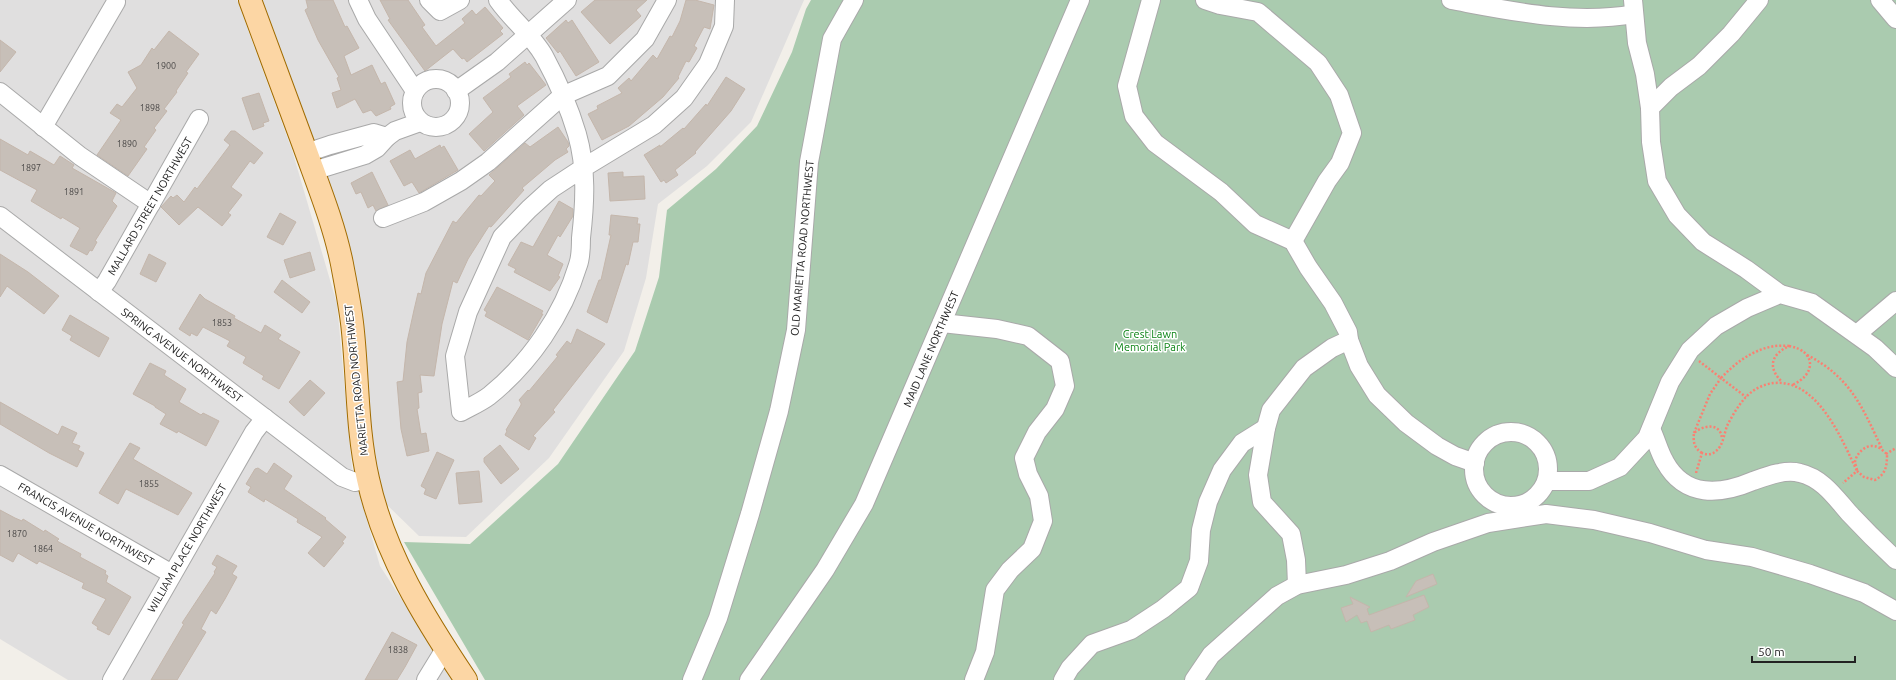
<svg xmlns="http://www.w3.org/2000/svg" width="1896" height="680" viewBox="0 0 1896 680" font-family="Ubuntu,sans-serif">
<rect width="100%" height="100%" fill="#f2efe9"/>
<g fill="#e0dfdf">
<path d="M0 0H237L292 150 337 304 352 468 380 566 454 680H68L0 639Z"/>
<path d="M258 0H804L751 122 707 166 658 204 646 278 624 351 549 458 466 537 419 536 383 501 367 439 360 337Z"/>
</g>
<path fill="#aacbaf" d="M811 0H1896V680H485L404 542 470 544 558 464 635 351 659 277 667 210 716 169 757 126 792 52 806 9Z"/>
<g fill="#c7bfb8" stroke="#c4b6ab">
<path d="M306 0H333L345 27 347 26 359 48 344 56 351 75 372 65 381 84 385 82 395 104 390 107 391 109 376 116 371 110 363 113 355 99 337 108 332 93 341 90 337 78 339 77 318 40 305 10 308 8Z"/>
<path d="M380 0H408L425 25 422 27 436 46 465 23 462 19 472 10 476 15 485 7 503 28 500 31 503 34 467 62 464 58 462 59 453 49 425 71 388 20 390 19Z"/>
<path d="M595 0H647L636 10 641 16 610 44 581 12Z"/>
<path d="M686 0H695L714 5 710 29 704 27 694 46 697 48 689 62 686 61 678 77 679 78 663 97 629 126 602 140 588 114 598 109 597 106 622 93 618 88 629 78 631 81 653 55 657 59 670 36 672 37 680 21Z"/>
<path d="M566 20 568 23 572 20 599 62 576 76 560 51 558 53 546 38Z"/>
<path d="M169 31 199 54 186 72 188 73 176 91 177 92 164 109 167 111 154 128 156 130 144 147 147 149 128 176 97 155 121 120 110 113 117 104 122 107 137 88 128 72 141 65 152 48 154 50Z"/>
<path d="M0 40 16 52 0 72Z"/>
<path d="M525 62 527 65 529 63 546 85 517 106 524 115 484 151 469 134 493 112 483 98 511 77 509 74Z"/>
<path d="M726 77 745 89 731 111 695 152 696 153 675 170 678 175 666 183 664 180 661 182 644 155 660 145V147L683 128 684 129 706 104 707 106Z"/>
<path d="M259 93 269 121 263 123 264 126 253 130 242 98Z"/>
<path d="M558 127 568 142 569 146 566 149 568 152 555 160 522 188 524 190 491 227 489 226 468 259 457 283 453 281 442 324 434 376 420 375 422 392 418 393 419 408 417 409 421 434 426 433 429 451 407 456 401 429 397 382 403 381 407 342 414 310 418 293 421 294 426 273 453 221 456 223 479 195 481 196 495 181 489 175 525 143 530 147Z"/>
<path d="M231 131H235L263 153 254 164 250 161 231 187 242 195 228 213 231 215 222 226 198 207 179 225 161 207 171 196 173 198 177 195 184 202 195 187 197 189 230 145 224 140Z"/>
<path d="M0 139 28 155 30 151 54 165 60 156 74 165 72 168 116 193 112 201 117 206 95 241 97 242 92 251 90 250 87 255 70 246 80 228 62 217 61 219 31 201 37 190 0 170Z"/>
<path d="M440 145 441 148 444 146 458 170 419 193 412 182 404 186 390 161 410 150 415 159Z"/>
<path d="M372 172 388 205 376 211 373 205 368 208 361 192 356 194 351 183Z"/>
<path d="M623 172V177L644 176 645 199 610 201 608 173Z"/>
<path d="M559 201 573 209V216L560 237 558 235 547 255 563 264 558 276 560 277 550 291 514 272 516 269 508 265 521 242 533 247Z"/>
<path d="M280 213 296 222 283 245 267 237Z"/>
<path d="M611 215 638 218 637 224H640L638 242H633L628 265 626 264 607 323 587 312 599 280H601L611 235H609Z"/>
<path d="M310 252 315 270 290 278 284 260Z"/>
<path d="M0 254 28 272 59 296 44 314 7 286 0 297Z"/>
<path d="M149 254 166 263 156 282 140 274Z"/>
<path d="M282 280 310 302 302 313 274 292Z"/>
<path d="M497 287 543 311 541 314H543L528 340 485 316 487 312 484 310Z"/>
<path d="M200 294 205 299 235 316 234 318 261 333 265 325 281 335 278 339 300 352 279 389 262 379 264 376 243 363 246 357 227 346 230 341 203 327 197 336 191 333 190 336 179 329Z"/>
<path d="M70 315 109 338 99 357 70 340 72 336 62 330Z"/>
<path d="M577 329 605 344 553 410 555 412 533 436 536 438 529 450 505 435 507 431 506 430 521 405V403L519 400 528 390 529 391 558 356 556 355 567 341 571 344Z"/>
<path d="M150 363 166 371 164 375 186 389 179 402 201 415 203 413 219 421 206 446 178 431 177 433 160 424 166 414 155 407V406L133 394Z"/>
<path d="M310 380 325 393 304 416 289 402Z"/>
<path d="M0 402 58 435 62 426 77 433 72 443 80 446 78 450 84 453 77 467 49 453 0 424Z"/>
<path d="M130 443 140 448 133 459 192 493 178 515 126 489 118 504 99 493Z"/>
<path d="M500 445 519 469 501 484 484 462V458Z"/>
<path d="M437 452 454 460 436 499 424 494 426 489 421 486Z"/>
<path d="M274 463 292 476 284 489 326 518 325 519 346 537 342 542 344 543 324 567 308 553 322 537 297 522 298 519 265 499 264 502 248 492 251 487 246 484 255 469 258 468 267 474Z"/>
<path d="M479 471 482 502 459 504 456 473Z"/>
<path d="M0 510 15 518 22 521 23 519 44 532 45 530 59 539 57 541 81 554 80 557 106 571 105 574 108 576 106 582 131 597 109 635 97 629 98 627 92 623 106 599 82 588 84 583 39 561 37 564 18 553 13 562 0 555Z"/>
<path d="M217 555 237 566 232 574 237 577 225 599 216 614 211 610 201 629 206 632 177 680H151L184 624 182 623 215 573 214 572 217 567 212 564Z"/>
<path d="M1433 574 1437 584 1406 597 1416 581Z"/>
<path d="M1424 595 1429 607 1413 615 1415 620 1391 629 1389 625 1371 632 1367 621 1361 623 1357 615 1346 622 1341 608 1353 604 1350 597 1370 607 1367 609 1369 615Z"/>
<path d="M392 632 417 645 405 667 397 680H365Z"/>
</g>
<g fill="none" stroke-linecap="round" stroke-linejoin="round">
<g stroke="#a9a9a9" stroke-width="20">
<g id="minor">
<path d="M358 0 367 19 415 91"/>
<path d="M429 0 440 11 460 0"/>
<path d="M498 0C512 20 532 35 544 56 557 80 569 107 577 134 587 169 585 203 581 238 581 247 581 257 578 265 563 315 530 363 489 396 481 402 470 407 461 412L455 356 468 312 502 237 529 209 551 189 583 168 654 125 684 98 708 64 724 26 725 0"/>
<path d="M1151 0 1127 86 1134 116 1155 143 1221 192 1255 224 1293 241 1308 267 1333 303 1348 332 1349 340 1359 366 1377 395 1406 423 1437 446 1455 456 1475 463"/>
<path d="M1205 0 1220 5 1258 12 1318 63 1339 95 1352 133 1340 163 1327 181 1293 241"/>
<path d="M1451 0C1511 11 1574 25 1634 14"/>
<path d="M1633 0 1637 43 1645 74 1650 108"/>
<path d="M1759 0 1731 34 1699 66 1671 87 1650 108 1651 142 1657 181 1677 215 1703 242 1746 269 1780 294"/>
<path d="M1880 0 1896 19"/>
<circle cx="436" cy="103" r="24"/>
<path d="M456 91 497 62 567 0"/>
<path d="M0 92 80 156 151 204"/>
<path d="M43 127 116 2"/>
<path d="M387 137 395 131 420 122"/>
<path d="M306 153 330 145 374 133 387 137 377 148 365 155 313 171"/>
<path d="M0 216 342 477 355 482 368 479"/>
<path d="M383 218 424 202 461 181 488 162 562 96 608 76 645 39 667 0"/>
<path d="M99 292 107 281 199 119"/>
<path d="M942 323 997 329 1028 336 1060 361 1065 386 1055 409 1037 432 1024 458 1028 474 1039 496 1043 521 1032 549 1010 570 995 590 985 652 974 680"/>
<path d="M1857 334 1896 301"/>
<path d="M1651 429C1656 439 1659 452 1665 462 1685 498 1720 495 1753 481 1767 476 1785 469 1800 473 1822 478 1835 497 1849 513 1864 529 1880 545 1896 560"/>
<circle cx="1511" cy="469" r="37"/>
<path d="M0 475 172 574"/>
<path d="M1547 481H1589L1620 467 1647 438 1670 382 1690 350 1716 326 1747 308 1780 294 1812 303 1875 348 1896 368"/>
<path d="M1297 585 1296 560 1291 534 1262 502 1258 475 1266 428 1271 410 1304 368 1332 348 1349 340"/>
<path d="M112 680 254 432 265 418"/>
<path d="M426 680 445 649"/>
<path d="M692 680 718 618 750 514 779 411 796 330 809 162 832 39 854 0"/>
<path d="M749 680 825 570 864 504 1080 0"/>
<path d="M1063 680 1070 668 1092 644 1131 630 1163 609 1189 588 1199 561 1201 530 1208 502 1222 470 1242 443 1266 428"/>
<path d="M1194 680 1211 655 1277 596 1297 585 1346 575 1390 561 1433 542 1488 523 1546 514 1594 520 1650 533 1706 550 1752 557 1810 574 1864 593 1896 611"/>
</g>
</g>
<g stroke="#a06b00" stroke-width="24">
<path id="major" d="M250 0C268 49 286 98 304 146 318 185 334 224 342 264 346 286 351 309 353 332 358 381 357 431 368 479 384 553 425 619 466 680"/>
</g>
<g stroke="#fa8072" stroke-width="2.5" stroke-dasharray="2 2" stroke-linecap="butt">
<path d="M1789 346C1817 351 1816 375 1792 385"/>
<path d="M1807 355C1850 377 1862 406 1882 449"/>
<path d="M1699 361 1721 378C1739 359 1762 343 1789 346 1770 355 1768 368 1782 382"/>
<path d="M1694 433 1710 394 1721 378 1746 397"/>
<path d="M1702 453C1694 448 1693 442 1694 433 1703 425 1721 422 1722 439"/>
<path d="M1886 454 1896 448"/>
<path d="M1696 473 1702 453C1707 455 1712 455 1716 451 1723 446 1724 434 1727 426 1732 416 1738 406 1745 398 1752 390 1763 384 1774 383 1818 379 1842 440 1857 471 1857 468 1855 464 1855 462 1856 454 1865 445 1873 446 1879 446 1883 451 1887 454 1887 466 1886 474 1875 480L1864 477 1857 471 1843 483"/>
</g>
<use href="#minor" stroke="#fff" stroke-width="18"/>
<use href="#major" stroke="#fcd6a4" stroke-width="22"/>
</g>
<g text-anchor="middle" dominant-baseline="central" stroke-width="3" stroke-linejoin="round" paint-order="stroke">
<g font-size="9" fill="#4b4948">
<text x="166" y="66">1900</text>
<text x="150" y="108">1898</text>
<text x="127" y="144">1890</text>
<text x="31" y="168">1897</text>
<text x="74" y="192">1891</text>
<text x="222" y="323">1853</text>
<text x="149" y="484">1855</text>
<text x="17" y="534">1870</text>
<text x="43" y="549">1864</text>
<text x="398" y="650">1838</text>
</g>
<g font-size="11" fill="#222" stroke="#fff">
<text transform="translate(150 206) rotate(-60)">MALLARD STREET NORTHWEST</text>
<text transform="translate(802 248) rotate(-85)">OLD MARIETTA ROAD NORTHWEST</text>
<text transform="translate(931 349) rotate(-67)">MAID LANE NORTHWEST</text>
<text transform="translate(182 355) rotate(37)">SPRING AVENUE NORTHWEST</text>
<text transform="translate(356 380) rotate(-96)">MARIETTA ROAD NORTHWEST</text>
<text transform="translate(86 524) rotate(30)">FRANCIS AVENUE NORTHWEST</text>
<text transform="translate(187 548) rotate(-60)">WILLIAM PLACE NORTHWEST</text>
</g>
<g font-size="11" fill="#0c8416" stroke="#fff">
<text x="1150" y="334">Crest Lawn<tspan x="1150" dy="13">Memorial Park</tspan></text>
</g>
</g>
<path d="M1752 656v6h103v-6" fill="none" stroke="#222222" stroke-width="2"/>
<text x="1758" y="656" font-size="12" fill="#222222" stroke="#ffffff" stroke-width="3" paint-order="stroke">50 m</text>
</svg>
